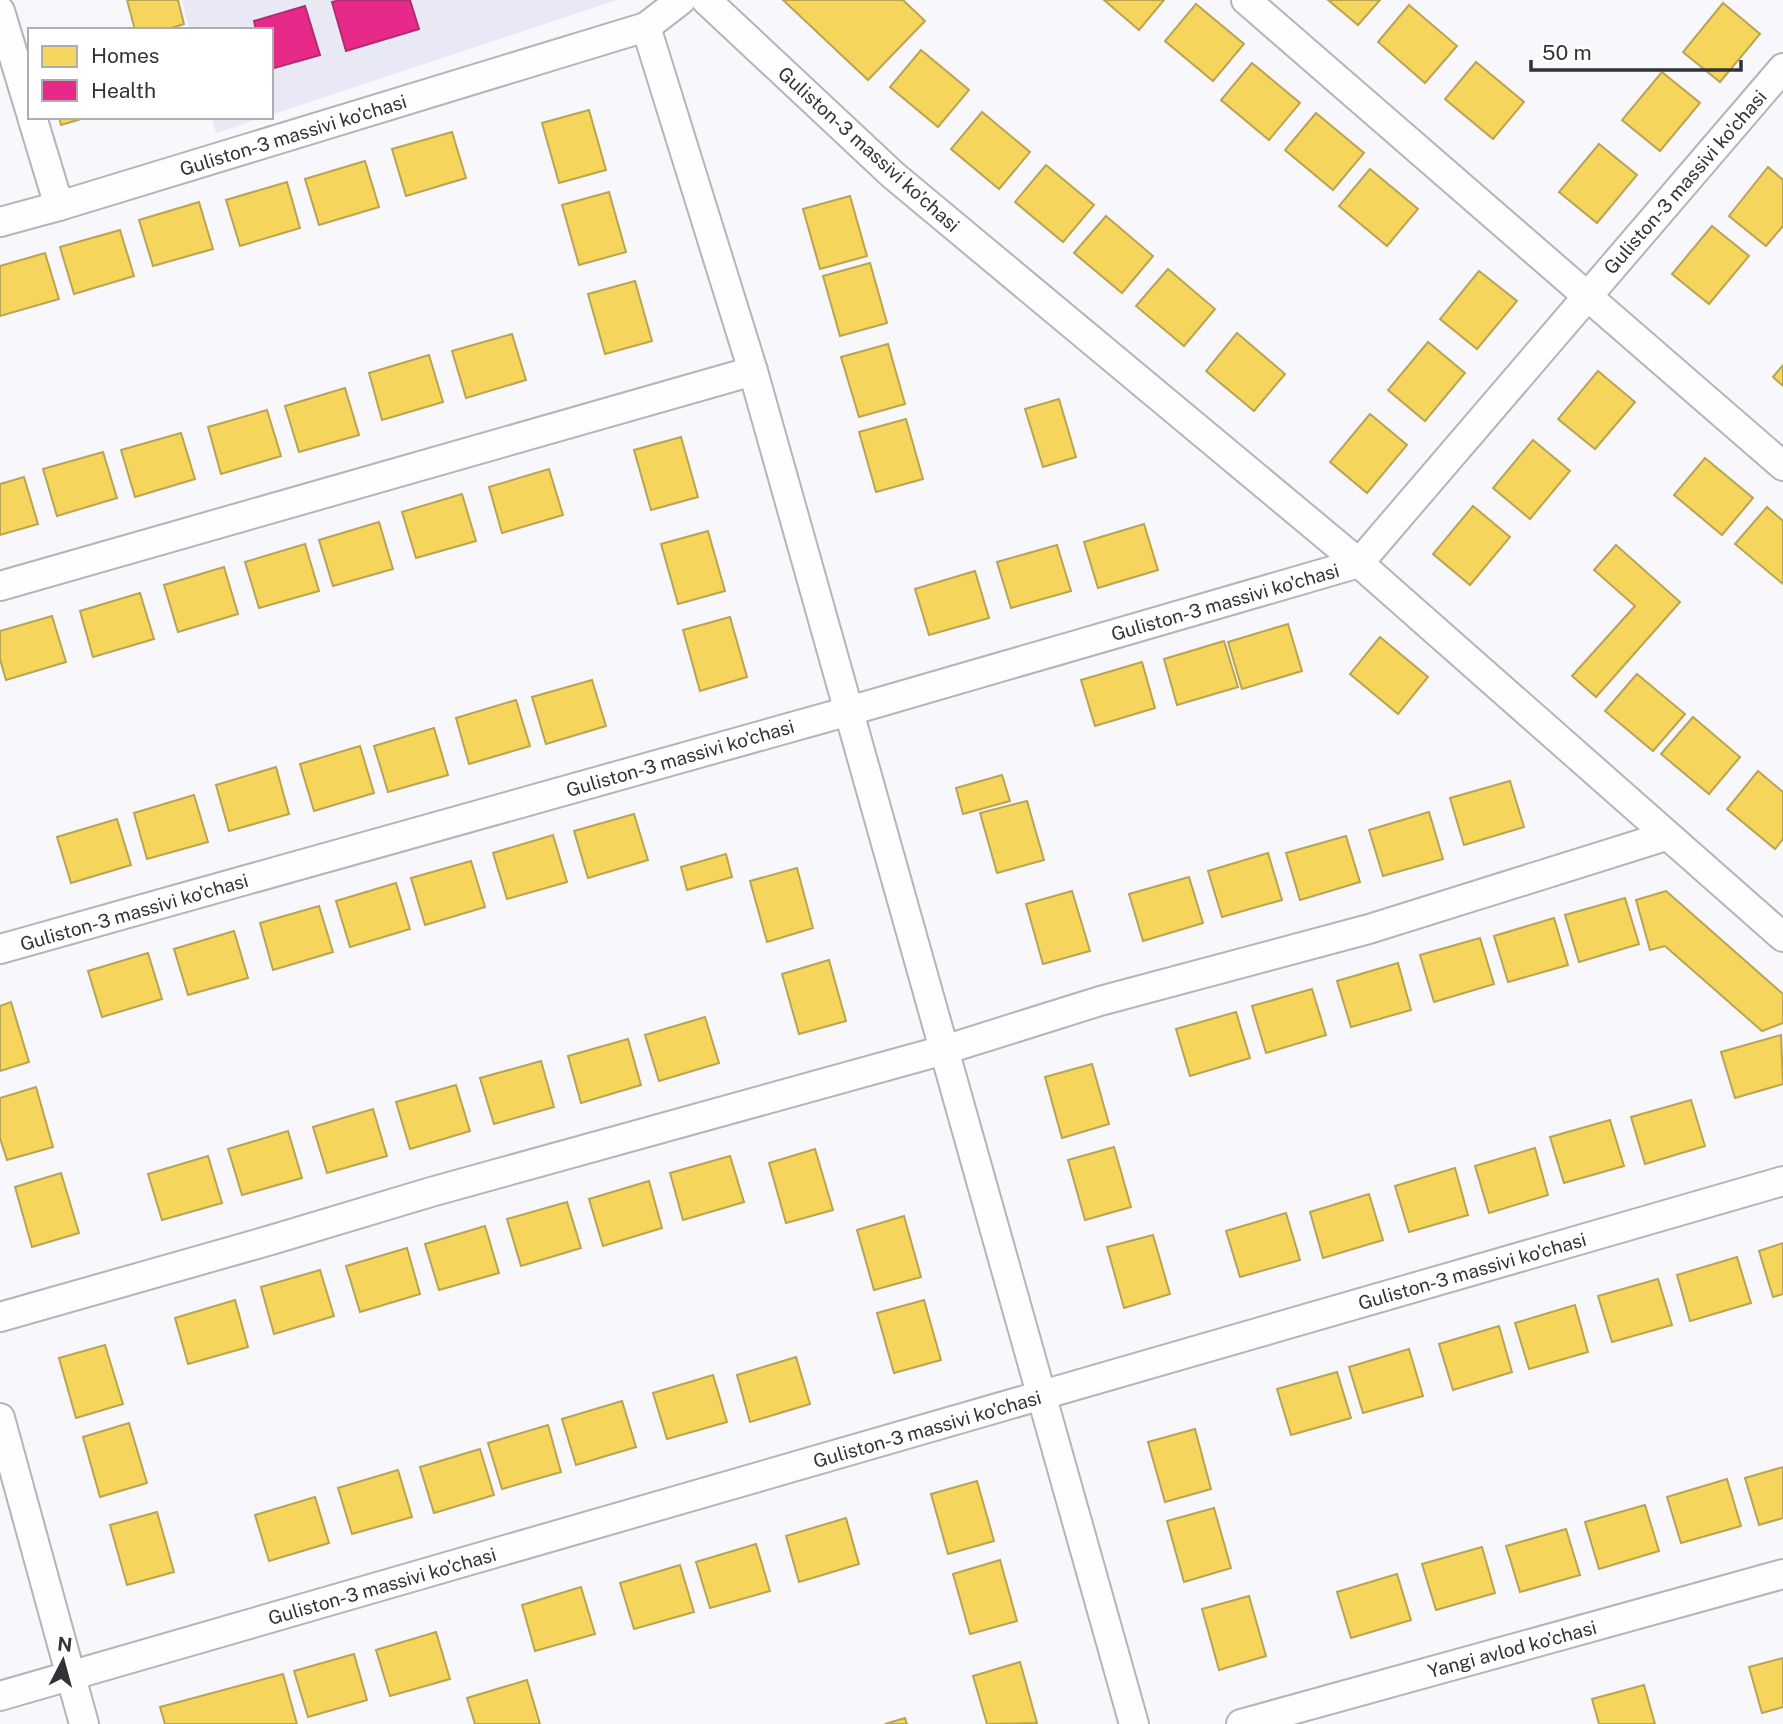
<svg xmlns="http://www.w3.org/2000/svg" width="1783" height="1724" viewBox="0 0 1783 1724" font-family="'Public Sans',sans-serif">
<rect width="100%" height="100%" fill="#f7f7fc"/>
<g fill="#e8e9f5">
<path d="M182 0H617L271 115V30H189Z"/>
<path d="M212 117H263L216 133Z"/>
</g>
<g fill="#f6d55c" stroke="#bba451" stroke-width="2">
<path d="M127 0H178L184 24 165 30H135Z"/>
<path d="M783 0H903L925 21 868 80Z"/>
<path d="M1104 0H1164L1139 30Z"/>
<path d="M1328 0H1380L1358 25Z"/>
<path d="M1723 3 1760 34 1720 82 1683 52Z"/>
<path d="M1196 4 1244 44 1213 81 1165 41Z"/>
<path d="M1409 5 1457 46 1425 83 1378 42Z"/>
<path d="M921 50 969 90 938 127 890 87Z"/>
<path d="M1476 62 1524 102 1493 139 1445 99Z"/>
<path d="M1252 63 1300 103 1269 140 1221 100Z"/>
<path d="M1662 72 1700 103 1660 151 1622 120Z"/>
<path d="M589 110 606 170 559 183 542 123Z"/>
<path d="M982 112 1030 152 999 189 951 149Z"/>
<path d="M1316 113 1364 153 1333 190 1285 150Z"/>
<path d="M59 117H88L61 125Z"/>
<path d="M452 132 466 178 406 196 392 149Z"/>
<path d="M1599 144 1637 175 1597 223 1559 192Z"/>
<path d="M365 161 379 207 319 225 305 179Z"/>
<path d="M1046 165 1094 205 1063 242 1015 202Z"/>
<path d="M1768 167 1783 180V226L1766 246 1729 216Z"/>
<path d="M1370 169 1418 209 1387 246 1339 206Z"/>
<path d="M287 182 300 228 240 246 226 200Z"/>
<path d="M609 192 626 252 579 265 562 205Z"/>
<path d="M850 196 867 256 820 269 803 209Z"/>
<path d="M199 202 213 249 153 266 139 220Z"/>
<path d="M1106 216 1153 256 1122 293 1074 253Z"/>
<path d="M1712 226 1749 256 1709 304 1672 274Z"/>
<path d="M120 230 134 276 74 294 60 247Z"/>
<path d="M45 253 59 299 0 316V266Z"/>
<path d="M870 263 887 323 840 336 823 276Z"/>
<path d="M1168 269 1215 309 1184 346 1136 306Z"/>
<path d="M1479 271 1517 301 1477 349 1440 319Z"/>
<path d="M635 281 652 341 605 354 588 294Z"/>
<path d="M1237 333 1285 374 1254 411 1206 371Z"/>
<path d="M512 334 526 380 466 398 452 351Z"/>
<path d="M1428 342 1465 373 1425 421 1388 390Z"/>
<path d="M888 344 905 404 859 417 841 357Z"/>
<path d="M429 355 443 402 382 420 369 373Z"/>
<path d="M1783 365V386L1773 377Z"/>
<path d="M1598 371 1635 402 1595 449 1558 419Z"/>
<path d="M345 388 359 435 299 452 285 406Z"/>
<path d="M1059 399 1076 457 1043 467 1025 409Z"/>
<path d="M267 410 281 456 221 474 208 427Z"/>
<path d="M1370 414 1407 445 1367 493 1330 462Z"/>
<path d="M906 419 923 479 876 492 859 432Z"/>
<path d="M181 433 195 479 135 497 121 450Z"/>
<path d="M681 437 698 497 651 510 634 450Z"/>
<path d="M1533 440 1570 471 1530 519 1493 488Z"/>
<path d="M103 452 117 498 57 516 43 469Z"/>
<path d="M1705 458 1753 498 1722 535 1674 495Z"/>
<path d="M549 469 563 515 502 533 489 487Z"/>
<path d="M24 477 38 524 0 535V484Z"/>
<path d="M462 494 476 541 416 558 402 512Z"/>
<path d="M1473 506 1510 537 1470 585 1433 554Z"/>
<path d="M1767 507 1783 521V584L1735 544Z"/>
<path d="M379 522 393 569 333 586 319 540Z"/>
<path d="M1144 524 1158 570 1098 588 1084 542Z"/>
<path d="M708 531 725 591 678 604 661 544Z"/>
<path d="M305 544 319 591 259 608 245 562Z"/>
<path d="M1057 545 1071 591 1011 608 997 562Z"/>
<path d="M1616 545 1680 602 1596 697 1572 676 1635 606 1594 570Z"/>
<path d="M224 567 238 614 178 632 164 585Z"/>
<path d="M975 571 989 618 929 635 915 589Z"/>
<path d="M140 593 154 639 93 657 80 611Z"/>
<path d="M52 616 66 662 6 680 0 659V631Z"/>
<path d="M730 617 747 677 700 691 683 630Z"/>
<path d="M1288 624 1302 671 1242 689 1228 642Z"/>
<path d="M1380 637 1428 677 1398 714 1350 674Z"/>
<path d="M1224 641 1238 687 1177 705 1164 659Z"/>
<path d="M1142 662 1155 708 1095 726 1081 680Z"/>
<path d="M1637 674 1685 714 1653 751 1605 711Z"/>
<path d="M592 680 606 726 546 744 532 697Z"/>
<path d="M516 700 530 746 469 764 456 718Z"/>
<path d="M1693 717 1740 757 1709 794 1661 754Z"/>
<path d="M434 728 448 775 388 792 374 746Z"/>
<path d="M360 746 374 793 314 811 300 764Z"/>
<path d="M276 767 289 814 229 831 216 785Z"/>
<path d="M1758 771 1783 792V839L1775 849 1727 809Z"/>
<path d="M1002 775 1010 801 963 814 956 788Z"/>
<path d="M1510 781 1524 827 1464 845 1450 798Z"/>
<path d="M194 795 208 842 147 859 134 813Z"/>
<path d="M1027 801 1044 860 997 873 980 813Z"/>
<path d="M1429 812 1443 859 1383 876 1369 830Z"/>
<path d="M634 814 648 860 588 878 574 831Z"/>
<path d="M117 819 131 865 71 883 57 837Z"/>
<path d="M553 835 567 882 507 899 493 853Z"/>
<path d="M1346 836 1360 882 1300 900 1286 853Z"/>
<path d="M1268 853 1282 900 1222 917 1208 871Z"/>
<path d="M726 854 732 877 687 890 681 867Z"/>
<path d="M471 861 485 907 425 925 411 878Z"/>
<path d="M797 868 813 928 767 942 750 881Z"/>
<path d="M1189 877 1203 923 1143 941 1129 894Z"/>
<path d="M396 883 410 929 350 947 336 901Z"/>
<path d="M1072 891 1090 951 1043 964 1026 904Z"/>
<path d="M1666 891 1783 994V1023L1762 1031 1665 946 1650 950 1636 900Z"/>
<path d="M1625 898 1639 944 1579 962 1565 915Z"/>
<path d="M319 906 333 952 273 970 260 923Z"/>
<path d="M1554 918 1568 965 1508 982 1494 936Z"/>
<path d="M234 931 248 978 188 995 174 949Z"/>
<path d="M1480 938 1494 984 1434 1002 1420 955Z"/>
<path d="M148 953 162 999 102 1017 88 971Z"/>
<path d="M829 960 846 1021 799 1034 782 974Z"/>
<path d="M1398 963 1411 1010 1351 1027 1337 981Z"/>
<path d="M1312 989 1326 1035 1266 1053 1252 1006Z"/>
<path d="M11 1002 29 1062 0 1071V1006Z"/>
<path d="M1236 1012 1250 1058 1190 1076 1176 1029Z"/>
<path d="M705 1017 719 1063 659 1081 645 1035Z"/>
<path d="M1781 1035 1783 1084 1735 1098 1721 1052Z"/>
<path d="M628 1039 641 1085 581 1103 568 1056Z"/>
<path d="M541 1061 554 1107 494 1124 480 1078Z"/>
<path d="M1092 1064 1109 1124 1062 1138 1045 1077Z"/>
<path d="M456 1085 470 1131 410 1149 396 1102Z"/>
<path d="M36 1087 53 1147 7 1160 0 1138V1098Z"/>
<path d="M1691 1100 1705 1146 1645 1164 1631 1117Z"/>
<path d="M373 1109 387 1156 327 1173 313 1127Z"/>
<path d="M1610 1120 1624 1166 1564 1183 1550 1137Z"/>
<path d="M288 1131 302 1178 242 1195 228 1149Z"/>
<path d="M1114 1147 1131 1207 1085 1220 1068 1160Z"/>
<path d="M1535 1148 1548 1195 1489 1213 1475 1166Z"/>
<path d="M815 1149 833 1210 786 1223 769 1163Z"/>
<path d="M208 1156 222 1203 162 1220 148 1174Z"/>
<path d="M730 1156 744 1202 683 1220 670 1173Z"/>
<path d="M1455 1168 1468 1215 1409 1232 1395 1186Z"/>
<path d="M61 1173 79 1233 32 1247 15 1187Z"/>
<path d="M649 1181 662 1228 603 1246 589 1199Z"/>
<path d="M1369 1194 1383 1240 1323 1258 1310 1212Z"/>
<path d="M567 1202 581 1248 521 1266 507 1219Z"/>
<path d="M1286 1213 1300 1260 1240 1277 1226 1231Z"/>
<path d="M904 1216 921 1277 874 1290 857 1230Z"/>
<path d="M485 1226 499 1273 439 1290 425 1244Z"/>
<path d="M1153 1235 1170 1294 1124 1308 1107 1247Z"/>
<path d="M1783 1243V1294L1773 1297 1759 1251Z"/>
<path d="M407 1248 420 1294 360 1312 346 1266Z"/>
<path d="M1737 1257 1751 1303 1690 1321 1677 1275Z"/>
<path d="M320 1270 334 1316 274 1334 261 1287Z"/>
<path d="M1658 1279 1672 1325 1612 1342 1598 1296Z"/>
<path d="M235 1300 248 1347 188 1364 175 1318Z"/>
<path d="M924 1300 941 1360 894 1373 877 1313Z"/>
<path d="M1575 1305 1588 1352 1529 1369 1515 1323Z"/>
<path d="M1499 1326 1512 1372 1453 1390 1439 1344Z"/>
<path d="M105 1345 123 1404 76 1418 59 1358Z"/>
<path d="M1409 1349 1423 1396 1363 1413 1349 1367Z"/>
<path d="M796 1357 810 1404 750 1422 737 1375Z"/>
<path d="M1337 1372 1351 1418 1291 1435 1277 1389Z"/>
<path d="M713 1375 727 1422 667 1439 653 1393Z"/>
<path d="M622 1401 636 1447 576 1465 562 1419Z"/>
<path d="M129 1423 147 1483 100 1497 83 1437Z"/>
<path d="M548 1425 561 1472 502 1489 488 1443Z"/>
<path d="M1195 1429 1211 1489 1165 1502 1148 1442Z"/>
<path d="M480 1449 494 1495 434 1513 420 1467Z"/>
<path d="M1783 1467V1518L1759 1525 1745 1478Z"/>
<path d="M398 1470 412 1517 352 1534 338 1488Z"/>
<path d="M1727 1479 1741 1526 1681 1543 1667 1497Z"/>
<path d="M977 1481 994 1541 948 1554 931 1494Z"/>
<path d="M315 1497 329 1543 269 1561 255 1515Z"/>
<path d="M1645 1505 1659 1551 1599 1569 1585 1522Z"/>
<path d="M1214 1508 1231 1568 1184 1582 1167 1521Z"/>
<path d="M157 1512 174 1572 127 1585 110 1525Z"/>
<path d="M846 1518 859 1564 799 1582 786 1536Z"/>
<path d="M1566 1529 1580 1575 1520 1592 1506 1546Z"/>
<path d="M756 1544 770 1591 710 1608 696 1562Z"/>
<path d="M1482 1547 1495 1593 1436 1610 1422 1564Z"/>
<path d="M1000 1560 1017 1621 970 1634 953 1574Z"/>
<path d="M680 1565 694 1612 634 1629 620 1583Z"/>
<path d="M1397 1574 1411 1620 1351 1638 1337 1592Z"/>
<path d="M581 1587 595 1634 535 1651 522 1605Z"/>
<path d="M1249 1596 1266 1656 1219 1670 1202 1609Z"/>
<path d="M436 1632 450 1679 390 1696 376 1650Z"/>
<path d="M354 1654 367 1700 308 1717 294 1671Z"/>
<path d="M1783 1658V1707L1762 1713 1749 1667Z"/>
<path d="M1020 1662 1037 1723 987 1724 973 1676Z"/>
<path d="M283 1674 297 1724H165L160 1707Z"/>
<path d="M527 1680 540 1724H475L467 1698Z"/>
<path d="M1644 1685 1655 1724H1599L1592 1699Z"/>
<path d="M905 1718 907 1724H885Z"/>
</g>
<g fill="#e7298a" stroke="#b12c71" stroke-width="2">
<path d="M340 0H410L419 29 346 51 332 2Z"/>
<path d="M305 6 320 55 271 69V30H256L254 21Z"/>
</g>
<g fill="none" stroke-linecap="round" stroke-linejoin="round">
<g stroke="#b4b4b9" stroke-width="32">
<g id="minor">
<path d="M706 0 893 175 1359 563 1783 937"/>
<path d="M1246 0 1783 466"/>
<path d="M0 11 30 110"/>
<path d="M646 27 753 371 1134 1724"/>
<path d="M32 117 59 206"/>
<path d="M0 222 59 206 646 27 681 0"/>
<path d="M0 586 753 371"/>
<path d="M0 949 849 711 1359 563 1783 68"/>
<path d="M0 1317 271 1240 431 1192 944 1050 1100 1001 1369 929 1666 836"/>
<path d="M0 1418 84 1724"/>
<path d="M0 1696 1783 1181"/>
<path d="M1241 1724 1783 1574"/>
</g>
</g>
<use href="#minor" stroke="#fefeff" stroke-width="28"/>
</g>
<g text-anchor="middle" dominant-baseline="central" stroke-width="7" stroke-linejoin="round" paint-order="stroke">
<g font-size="19" fill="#323338" stroke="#fff">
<text transform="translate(293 135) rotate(-17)">Guliston-3 massivi ko'chasi</text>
<text transform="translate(869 149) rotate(42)">Guliston-3 massivi ko'chasi</text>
<text transform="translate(1685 182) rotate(-49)">Guliston-3 massivi ko'chasi</text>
<text transform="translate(1225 602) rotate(-16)">Guliston-3 massivi ko'chasi</text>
<text transform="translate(680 758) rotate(-16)">Guliston-3 massivi ko'chasi</text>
<text transform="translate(134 912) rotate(-16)">Guliston-3 massivi ko'chasi</text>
<text transform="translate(1472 1271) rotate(-16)">Guliston-3 massivi ko'chasi</text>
<text transform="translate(927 1429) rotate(-16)">Guliston-3 massivi ko'chasi</text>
<text transform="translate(382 1586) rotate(-16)">Guliston-3 massivi ko'chasi</text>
<text transform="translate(1512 1649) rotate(-15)">Yangi avlod ko'chasi</text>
</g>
</g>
<rect x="28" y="28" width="245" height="91" fill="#ffffff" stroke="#adadaf" stroke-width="2"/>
<rect x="42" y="46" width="35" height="21" fill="#f6d55c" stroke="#adadaf" stroke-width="2"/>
<text x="91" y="63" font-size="21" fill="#323338">Homes</text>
<rect x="42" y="80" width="35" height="21" fill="#e7298a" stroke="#adadaf" stroke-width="2"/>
<text x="91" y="98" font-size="21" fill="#323338">Health</text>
<g transform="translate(63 1661) rotate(6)" stroke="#ffffff" stroke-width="5" paint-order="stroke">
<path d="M0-5L12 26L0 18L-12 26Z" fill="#323338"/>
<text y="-10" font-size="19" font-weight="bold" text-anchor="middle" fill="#323338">N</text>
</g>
<path d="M1531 60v10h210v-10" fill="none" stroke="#323338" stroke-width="3.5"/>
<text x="1542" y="60" font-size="21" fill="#323338" stroke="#ffffff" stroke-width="5" paint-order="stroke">50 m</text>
</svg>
